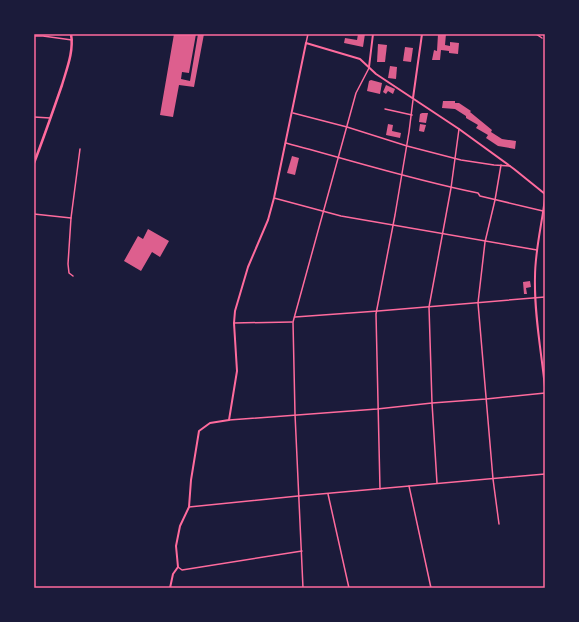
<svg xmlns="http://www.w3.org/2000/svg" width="579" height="622" viewBox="0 0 579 622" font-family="'Fira Sans',sans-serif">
<rect width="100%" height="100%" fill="#1b1b3a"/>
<g fill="#dd5f8e">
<path d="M174 34H196L189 73 182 72 181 79 190 81 198 34H204L194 87 179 85 173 117 160 115Z"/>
<path d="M358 34H365L363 47 344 43 345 38 357 40Z"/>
<path d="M438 34H446L445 45 450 46V42L459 43 458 54 449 53V51L441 50 440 60H432L434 50 437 51Z"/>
<path d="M378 44 387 45 385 62H377Z"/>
<path d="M405 47 413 48 411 62 403 61Z"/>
<path d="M390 66 397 67 396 79 388 78Z"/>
<path d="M371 80 382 83 380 94 367 91 369 81Z"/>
<path d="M386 85 395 89 393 94 388 91 386 94 383 92Z"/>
<path d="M443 101H455V103H459L471 111 470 112 492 130 491 132 502 139 516 141 515 149 498 146 486 138 488 135 476 128 478 125 466 118V116L455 109 442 108Z"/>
<path d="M422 113H428L426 123 419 122 420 114Z"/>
<path d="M388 124 393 125 392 131 401 133 400 138 386 135Z"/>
<path d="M420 124 426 125 424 132 419 131Z"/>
<path d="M292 156 299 158 295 175 287 173Z"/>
<path d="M148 229 169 241 160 257 152 252 141 271 124 261 138 236 143 239Z"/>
<path d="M530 281 531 287 526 288 527 294H524L523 282Z"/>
</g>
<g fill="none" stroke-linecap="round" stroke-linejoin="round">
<g stroke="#ff6b9d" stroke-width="1.5">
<path d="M536 34 542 38"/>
<path d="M34 36H43L72 40"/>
<path d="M306 43 308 34"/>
<path d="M385 109 412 115"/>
<path d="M293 113 347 127 407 146 461 160 494 165 510 166"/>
<path d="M34 117 50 118"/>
<path d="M286 143C350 160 413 180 478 193L480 196 543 211"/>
<path d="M274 198 341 216 537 250"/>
<path d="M34 214 71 218 68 264 69 273 73 276"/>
<path d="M71 218 80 149"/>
<path d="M295 317 378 311 545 297"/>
<path d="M234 323 292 322"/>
<path d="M229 420 377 409 432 403 486 399 545 393"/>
<path d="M437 483 432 403 429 307 451 188 459 129"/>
<path d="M409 486 431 588"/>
<path d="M380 489 376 314 395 215 409 132 413 100"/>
<path d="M328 494 349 588"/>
<path d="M189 507 298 496 545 474"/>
<path d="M499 524 493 479 478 303 485 242 495 200 501 165"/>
<path d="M178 567 182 570 302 551"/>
<path d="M303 588 295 414 293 322 356 93 369 68"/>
</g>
<g stroke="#ff6b9d" stroke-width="2">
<path d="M369 67 373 34"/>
<path d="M413 98 422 34"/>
<path d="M545 198C542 224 535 250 535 277 534 313 541 350 545 387"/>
<path d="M170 588 173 574 178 567 176 546 180 526 189 507 191 480 199 431 210 423 229 420 237 371 234 323 235 311 248 267 268 220 274 198 306 43 360 59 376 74 459 129 514 169 545 194"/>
</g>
<path stroke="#ff6b9d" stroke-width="2.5" d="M34 163C44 137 53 111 62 85 67 68 74 51 71 34"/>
</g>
<rect width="579" height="622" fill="none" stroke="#1b1b3a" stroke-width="70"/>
<rect x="35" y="35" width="509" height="552" fill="none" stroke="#ff6b9d" stroke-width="1.5"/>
</svg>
